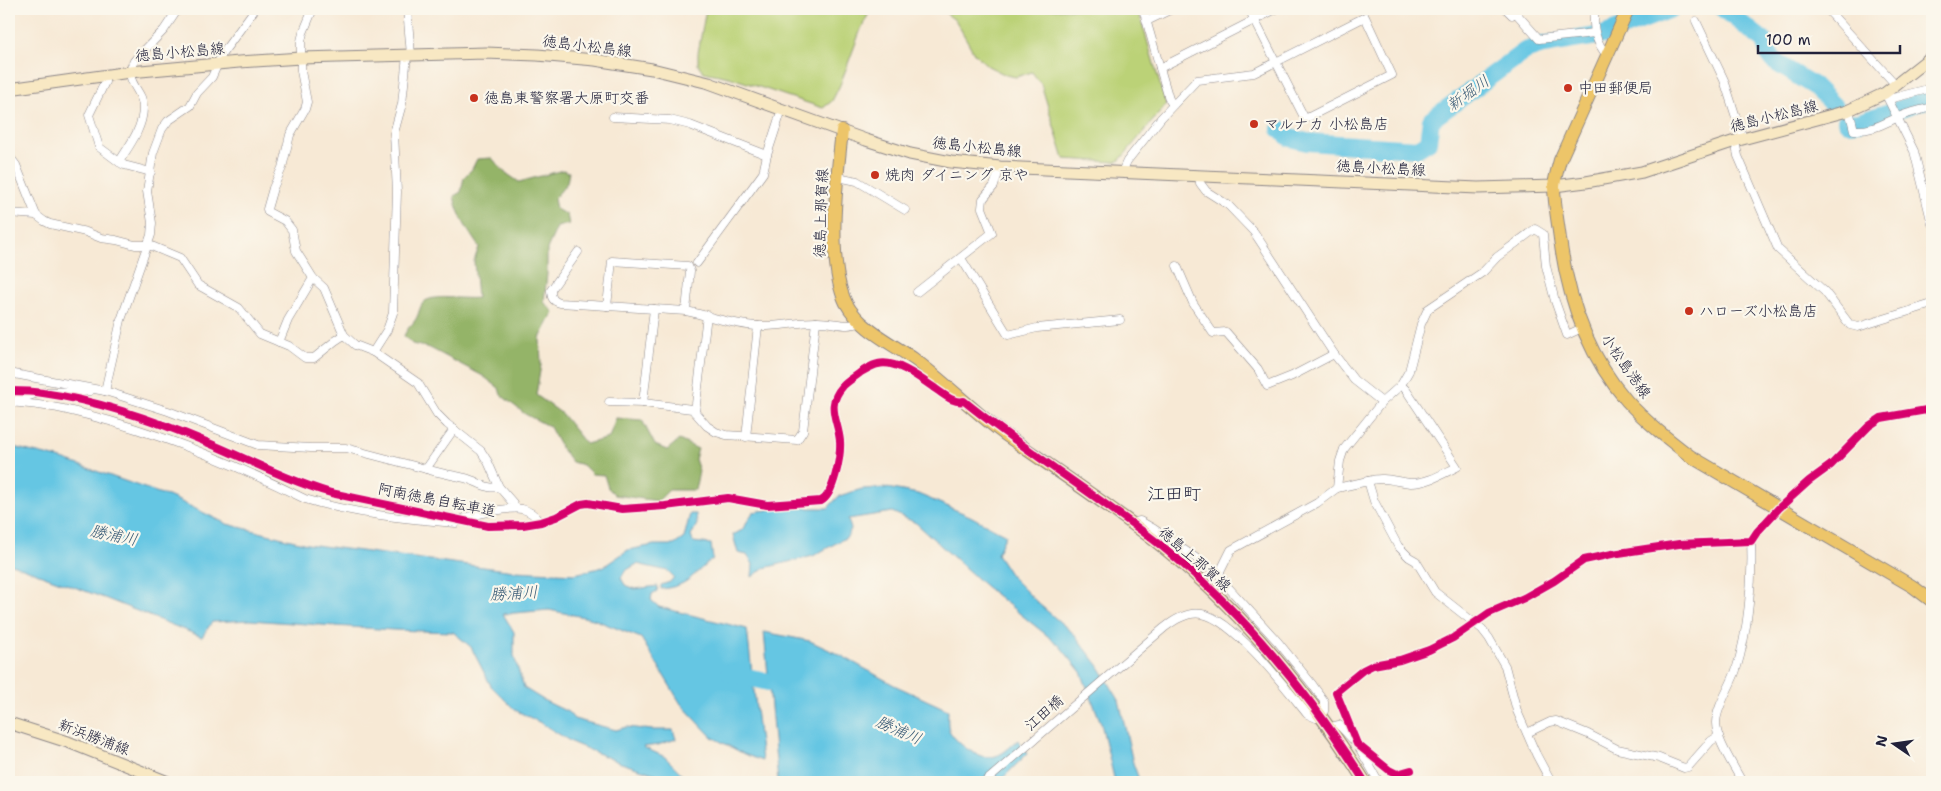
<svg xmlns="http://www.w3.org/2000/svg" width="1941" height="791" viewBox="0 0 1941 791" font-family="'Shantell Sans','Klee One',sans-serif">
<rect width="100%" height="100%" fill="#fbf7ec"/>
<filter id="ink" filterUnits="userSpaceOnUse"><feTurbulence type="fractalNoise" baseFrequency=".02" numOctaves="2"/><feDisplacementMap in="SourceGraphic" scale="10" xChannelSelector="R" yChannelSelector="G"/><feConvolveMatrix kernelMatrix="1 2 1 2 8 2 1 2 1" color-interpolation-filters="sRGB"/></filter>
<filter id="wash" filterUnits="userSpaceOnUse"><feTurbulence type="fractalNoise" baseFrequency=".0096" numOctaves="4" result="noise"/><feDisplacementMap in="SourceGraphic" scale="20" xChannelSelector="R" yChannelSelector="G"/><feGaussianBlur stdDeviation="1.12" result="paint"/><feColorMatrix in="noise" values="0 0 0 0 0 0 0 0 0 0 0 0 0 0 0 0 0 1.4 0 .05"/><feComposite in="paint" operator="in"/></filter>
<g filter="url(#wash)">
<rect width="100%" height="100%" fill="#f7e9d5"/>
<g fill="#bbd277" stroke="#6e7a59">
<path d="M706 9H871L861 29 840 85 832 101 823 108 729 77 704 72 698 65V53Z"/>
<path d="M929 9H1138L1166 105 1120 160 1115 162 1064 159 1041 84 1032 72 1016 77 1006 75 988 66 974 53 956 21 943 11Z"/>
</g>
<path fill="#94b468" stroke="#5b6b52" d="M492 158 503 171 519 182 563 170 569 172 567 183 554 199 556 209 567 215 569 224 557 227 547 249V274L544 302 554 312 540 338 541 365 536 395 561 413 586 444 609 438 616 418 642 420 655 445 667 450 679 440 698 449 695 459 699 471 695 490H669L658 501 615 495 608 488 604 475 592 474 583 465 572 462 561 448 550 427 525 414 501 395 499 388 483 376 430 348 412 344 404 336C408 326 413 325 417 317 419 313 420 306 423 303 431 293 464 300 477 298L474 261 479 247C468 231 458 216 454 196L461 192 464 177 472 169 477 159Z"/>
<g fill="#65c6e3" stroke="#44748f">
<path d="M9 446 62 459 173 498 227 524 307 544 514 571 575 574 603 567 628 550 654 545H674L684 538 690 514H696L697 524 691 536 693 542 711 544 713 559C692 574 690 586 661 589V585L670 582 674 577 668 571 637 564 625 571 621 578 625 585 635 589 658 586 657 591 652 594 651 600 659 607 747 629 762 761 744 754 712 737 681 704 641 638 593 619 549 610 503 614 514 632V656L524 688 545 701 568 712 574 719 616 730 627 727 652 730H673L676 739 658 745 643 747 665 757 690 782H672L665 777 621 763 573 743 541 723 515 710 491 686 471 647 453 632 393 630 250 620 212 622 202 637 107 599 9 563Z"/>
<path d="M887 488 918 494 970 516 1006 535 997 554 1012 577 1040 605 1074 634 1098 665 1119 700 1133 763 1140 782H1115L1101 723 1081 672 1059 645 984 585 916 523 892 512 848 519 851 529 847 537 813 556 764 568 752 577 753 564 747 555 738 553 733 535 742 530 753 512 780 508H828L839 496 862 489Z"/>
<path d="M764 632 810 641 842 656 894 685 948 710C948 716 947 724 949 730 955 742 977 759 991 757 1002 756 1010 747 1018 740L1027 754 1002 779 1004 782H830L825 781 778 782Z"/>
</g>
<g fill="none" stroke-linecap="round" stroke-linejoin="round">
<g stroke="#65c6e3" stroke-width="18">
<path d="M1723 9 1763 40 1769 54 1775 62 1814 86 1834 106"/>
<path d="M1846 121 1848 123 1859 122 1932 98"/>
<path d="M1280 129 1290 138 1307 142 1417 149 1428 142 1431 120 1525 51 1543 45 1603 35 1671 9"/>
<path d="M730 673 790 687"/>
</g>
</g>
</g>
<g filter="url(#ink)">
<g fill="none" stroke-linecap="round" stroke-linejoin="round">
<g stroke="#8c8688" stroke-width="9">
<g id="street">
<path d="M313 9 303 33 301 41V71L307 102 305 109 290 135 282 168 273 188 267 209 268 212 285 221 292 230 296 251 313 278 324 288 344 335 355 345 373 352"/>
<path d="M407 9 411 55"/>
<path d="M1143 9 1160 68"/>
<path d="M1506 9 1512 15 1515 12 1539 39 1595 33"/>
<path d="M1595 9C1592 26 1595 42 1607 55"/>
<path d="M1827 9 1896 85"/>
<path d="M1147 21 1172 9"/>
<path d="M1696 21 1724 80 1743 139"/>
<path d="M407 55 402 104 394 133 397 192 393 313 387 330 373 352 418 383 437 414 447 424 481 451 488 462 499 487 513 503 515 508"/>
<path d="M105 75V82L89 115 99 147 119 162"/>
<path d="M1885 93 1914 151 1932 224"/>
<path d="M1889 99 1932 88"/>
<path d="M1173 105 1169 99 1160 68 1276 9"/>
<path d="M1849 110 1854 130C1873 131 1884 123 1901 116 1911 112 1922 110 1932 107"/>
<path d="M613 117 670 120 690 125 767 155 782 109"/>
<path d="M1735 141 1738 156 1778 249 1825 292 1850 325 1858 327 1932 304"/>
<path d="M9 156 16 165 36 215"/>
<path d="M151 172 124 165 119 162C129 146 143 128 143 108 144 89 122 83 134 61L164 30 178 9"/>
<path d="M1122 172 1127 161 1161 118 1197 80 1254 73 1365 17 1392 75 1305 119 1249 9"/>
<path d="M1199 175 1200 183 1206 191 1228 205 1254 232 1334 354 1354 380 1382 402"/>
<path d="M838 177 857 181 905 210"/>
<path d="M9 213 36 215 44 221 50 224 86 232 101 238 116 240 135 245H149L180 258 198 285 239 308 260 334 289 346 305 358H314L335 341 344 335"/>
<path d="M578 252 551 290C551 298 553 301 560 303L686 311"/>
<path d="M961 258 1008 335 1037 328 1120 320"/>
<path d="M697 263 763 173 767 155"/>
<path d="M1177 266 1193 303 1213 333 1226 332 1258 369 1267 386 1292 376 1334 354"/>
<path d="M917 292 992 233 982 208 983 199 994 186 1000 167"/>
<path d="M607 306 612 261 688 266 690 271 686 311C710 316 733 325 758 326 777 327 796 322 816 322"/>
<path d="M279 342 288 320 313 278"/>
<path d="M9 373 105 391 168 411 258 445 311 448H346L426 469"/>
<path d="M105 391 121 320 151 235 152 223 147 191 153 153 162 129 168 121 190 106 197 93 212 77 222 54 255 9"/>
<path d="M13 401 42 392 90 391"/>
<path d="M11 402C28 404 46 405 63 409 144 427 231 462 305 499 354 514 405 519 456 523 463 515 510 507 522 509 530 511 536 516 541 522"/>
<path d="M609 402 643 403 654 309"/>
<path d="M643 403 692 409 707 426 716 432 726 435 797 440 803 431 816 322C832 321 847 329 861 322"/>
<path d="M695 412 707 315"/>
<path d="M454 429 426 469C439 473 452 475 465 478 478 481 486 490 499 487"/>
<path d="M746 437 758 326"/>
<path d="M1368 481C1384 476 1396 482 1411 483 1428 483 1442 474 1457 467L1406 390 1401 385"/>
<path d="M1337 488 1368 481 1374 501 1398 546 1409 557 1416 561 1435 592 1482 629 1489 638 1505 666 1517 711 1536 754 1551 782"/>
<path d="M1219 574 1231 550 1317 503 1337 488 1340 461 1344 449 1382 402 1401 385 1409 371 1421 324 1428 309 1483 272 1497 257 1535 229 1543 234 1546 266 1555 301 1567 335 1582 328"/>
<path d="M1330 727 1339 725 1357 744 1379 782"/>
<path d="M1527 733 1550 722 1556 721 1588 734 1617 749 1659 758 1684 768 1688 767 1711 741 1719 736"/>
<path d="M1411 770 1397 774 1389 770 1357 744 1336 692 1363 670 1373 665 1400 660 1429 650 1453 638 1489 613 1524 598 1554 581 1584 560 1612 554 1679 544 1751 541 1757 532 1779 508 1809 481 1831 465 1869 426 1881 418 1932 409"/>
<path d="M985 782 1164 628C1174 620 1188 611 1202 614 1233 619 1287 689 1307 714L1316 718 1322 716 1324 711V701L1312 684 1278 642 1227 586 1219 574 1154 529 1140 521 1131 523"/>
<path d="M1742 782C1734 766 1716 740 1716 723 1716 707 1731 686 1736 670 1748 632 1753 580 1751 541"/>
</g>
</g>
<g stroke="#8c8688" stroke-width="13">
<g id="secondary">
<path d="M9 89 130 72 239 62 301 58 486 53 537 55 595 60 652 69 709 83 866 140 910 154 951 162 1000 167 1478 188 1554 186 1586 182 1642 172 1735 141 1847 111 1885 93 1932 56"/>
<path d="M9 723 68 742 168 782"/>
</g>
</g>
<g stroke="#8c8688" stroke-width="14">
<g id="primary">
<path d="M1628 9 1560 160C1558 168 1555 177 1554 186 1554 203 1558 222 1560 239 1568 299 1587 355 1627 401 1646 422 1668 439 1690 456L1912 586 1932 601"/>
<path d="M842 131C837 176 826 263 846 303 860 329 891 343 914 359 945 382 972 410 1003 433 1057 471 1111 506 1163 547 1244 613 1310 694 1365 782"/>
</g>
</g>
<use href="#street" stroke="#fff" stroke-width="8"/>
<use href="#secondary" stroke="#f8e8c3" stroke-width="11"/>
<use href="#primary" stroke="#edc569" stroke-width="12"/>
<g stroke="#fbf7ec" stroke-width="11">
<g id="cycleway">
<path d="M9 391C20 391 32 391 43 393 101 401 157 421 211 444 251 461 290 481 331 493L488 526 523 525 541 522 556 517 581 504 588 503 622 509 665 506 728 498 767 505 821 501C834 495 841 455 840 441 838 419 825 406 843 386 848 381 855 377 861 372 867 369 872 365 878 364 898 359 925 382 940 392 947 397 955 403 964 401 1028 453 1098 496 1163 547 1244 613 1310 694 1365 782"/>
<path d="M1411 770 1397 774 1389 770 1357 744 1336 692 1363 670 1373 665 1400 660 1429 650 1453 638 1489 613 1524 598 1554 581 1584 560 1612 554 1679 544 1751 541 1757 532 1779 508 1809 481 1831 465 1869 426 1881 418 1932 409"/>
</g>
</g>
<use href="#cycleway" stroke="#d6006c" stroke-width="8"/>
</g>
</g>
<g fill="#c8321e" stroke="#fbf7ec" stroke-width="2">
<circle cx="1568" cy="88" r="5"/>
<circle cx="474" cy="98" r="5"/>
<circle cx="1254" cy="124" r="5"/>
<circle cx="875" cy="175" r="5"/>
<circle cx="1689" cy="311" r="5"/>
</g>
<g text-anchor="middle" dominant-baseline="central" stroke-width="4.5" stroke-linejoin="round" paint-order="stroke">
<g font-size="15" fill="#22223b" stroke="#fbf7ec">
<text transform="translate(587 46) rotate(7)">徳島小松島線</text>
<text transform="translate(180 52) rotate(-5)">徳島小松島線</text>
<text transform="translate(1774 116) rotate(-14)">徳島小松島線</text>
<text transform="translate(977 147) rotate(6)">徳島小松島線</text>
<text transform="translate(1381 168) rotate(3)">徳島小松島線</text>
<text transform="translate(821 213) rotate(-88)">徳島上那賀線</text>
<text transform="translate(1626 366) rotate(55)">小松島港線</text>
<text transform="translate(437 500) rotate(11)">阿南徳島自転車道</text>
<text transform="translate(1195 559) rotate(41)">徳島上那賀線</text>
<text transform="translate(1044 713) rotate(-41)">江田橋</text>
<text transform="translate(94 737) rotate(21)">新浜勝浦線</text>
</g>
<g font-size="15" fill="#22223b" stroke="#fbf7ec" text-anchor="start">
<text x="1578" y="88">中田郵便局</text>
<text x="484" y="98">徳島東警察署大原町交番</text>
<text x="1264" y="124">マルナカ 小松島店</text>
<text x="885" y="175">焼肉 ダイニング 京や</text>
<text x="1699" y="311">ハローズ小松島店</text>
</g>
<g font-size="16" font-style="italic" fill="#395b76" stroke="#fbf7ec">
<text transform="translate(1468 93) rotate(-36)">新堀川</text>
<text transform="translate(114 535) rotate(12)">勝浦川</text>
<text transform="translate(514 593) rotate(-3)">勝浦川</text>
<text transform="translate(899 730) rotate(24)">勝浦川</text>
</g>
<g font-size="18" fill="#22223b" stroke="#fbf7ec">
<text x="1174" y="494">江田町</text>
</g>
</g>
<rect width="1941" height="791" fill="none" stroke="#fbf7ec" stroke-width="30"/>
<g transform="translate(1894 744) rotate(283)" stroke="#fbf7ec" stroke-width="4" paint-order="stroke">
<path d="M0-4L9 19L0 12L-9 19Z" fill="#22223b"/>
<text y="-8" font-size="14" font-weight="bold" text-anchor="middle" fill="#22223b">N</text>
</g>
<path d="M1758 45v8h142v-8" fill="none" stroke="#22223b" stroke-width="2.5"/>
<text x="1766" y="45" font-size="15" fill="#22223b" stroke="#fbf7ec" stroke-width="4" paint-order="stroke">100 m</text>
</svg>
